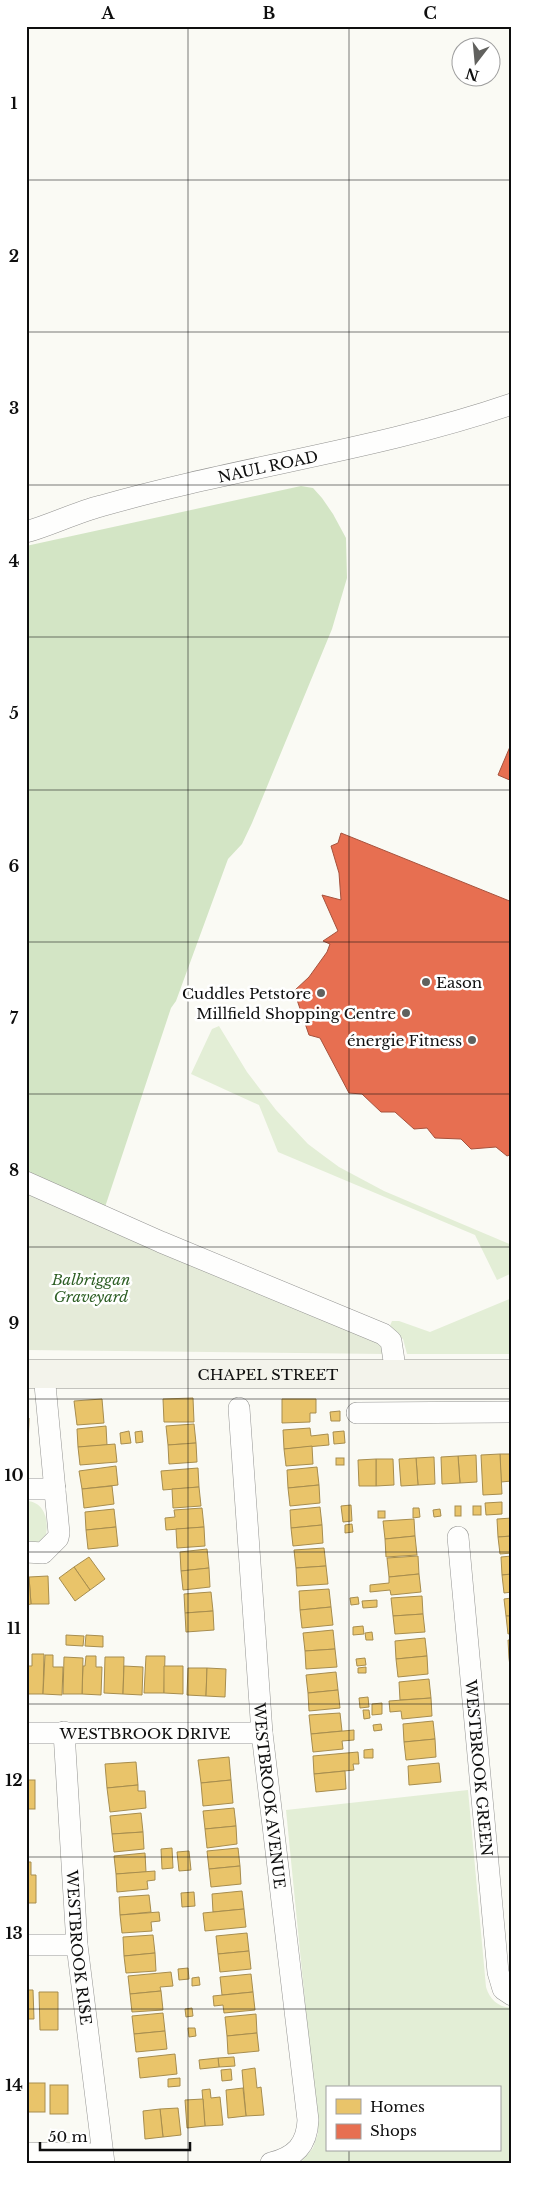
<svg xmlns="http://www.w3.org/2000/svg" width="538" height="2189" viewBox="0 0 538 2189" font-family="'Libre Baskerville',serif">
<rect width="100%" height="100%" fill="#fafaf4"/>
<g fill="#e3eed6" fill-rule="evenodd">
<path d="M219 1026 247 1072 276 1110 308 1144 324 1156 339 1167 384 1191 512 1245V1273L497 1280 475 1235 278 1152 259 1105 191 1074 212 1029Z"/>
<path d="M512 1298V1354H407L403 1339 389 1328 392 1321H399L430 1332Z"/>
<path d="M26 1501C45 1501 50 1523 45 1538L38 1542H26Z"/>
<path d="M468 1790 486 1987C490 2000 498 2007 512 2008V2163H300L313 2148 318 2133 286 1810ZM327 2088H499V2150H327Z"/>
</g>
<path fill="#d3e5c5" d="M301 486 313 488 322 498 333 514 346 538 347 578 332 629 252 823 242 844 228 859 176 1001 171 1008 105 1207 26 1173V546Z"/>
<path fill="#e5ebd9" d="M26 1189 382 1345 384 1354 26 1350Z"/>
<g fill="#e9c46a" stroke="#a78d4e">
<path d="M193 1398 194 1422H164L163 1399Z"/>
<path d="M102 1399 104 1423 77 1425 74 1401Z"/>
<path d="M282 1399H316V1413H310V1422L282 1423Z"/>
<path d="M340 1411V1421H331L330 1412Z"/>
<path d="M26 1418H29L28 1449H26Z"/>
<path d="M194 1424 196 1443 168 1445 166 1426Z"/>
<path d="M106 1426 107 1445 78 1447 77 1429Z"/>
<path d="M310 1428 311 1436 328 1434 329 1445 284 1449 283 1430Z"/>
<path d="M129 1431 131 1443 121 1444 120 1433Z"/>
<path d="M142 1431 143 1442 136 1443 135 1432Z"/>
<path d="M344 1431 345 1443 334 1444 333 1432Z"/>
<path d="M196 1443 197 1462 169 1464 168 1445Z"/>
<path d="M115 1444 117 1462 80 1465 78 1447Z"/>
<path d="M312 1446 313 1464 286 1466 284 1449Z"/>
<path d="M500 1454H512V1481L501 1482Z"/>
<path d="M500 1454 502 1494 483 1495 481 1455Z"/>
<path d="M476 1455 477 1482 460 1483 458 1456Z"/>
<path d="M458 1456 460 1483 442 1484 441 1457Z"/>
<path d="M434 1457 435 1484 418 1485 416 1458Z"/>
<rect x="336" y="1458" width="8" height="7"/>
<path d="M416 1458 418 1485 401 1486 399 1459Z"/>
<path d="M376 1459H393L394 1485 376 1486Z"/>
<path d="M376 1459V1486H359L358 1460Z"/>
<path d="M116 1466 118 1485 82 1489 79 1471Z"/>
<path d="M317 1467 319 1485 288 1488 287 1470Z"/>
<path d="M198 1468 199 1487 163 1490 161 1471Z"/>
<path d="M319 1485 320 1503 290 1506 288 1488Z"/>
<path d="M112 1486 114 1504 84 1508 82 1489Z"/>
<path d="M199 1487 201 1506 173 1508 172 1489Z"/>
<path d="M502 1502V1514L486 1515 485 1503Z"/>
<path d="M351 1505 352 1521 343 1522 341 1506Z"/>
<rect x="455" y="1506" width="6" height="10"/>
<rect x="473" y="1506" width="8" height="9"/>
<path d="M320 1507 322 1525 291 1528 290 1510Z"/>
<path d="M202 1508 204 1527 166 1530 165 1518 175 1517 174 1510Z"/>
<path d="M413 1508H419L420 1517 413 1518Z"/>
<path d="M114 1509 116 1527 86 1530 85 1512Z"/>
<path d="M440 1509 441 1516 434 1517 433 1510Z"/>
<rect x="378" y="1511" width="7" height="7"/>
<path d="M512 1518V1536L498 1537 497 1519Z"/>
<path d="M414 1519 415 1536 385 1539 383 1521Z"/>
<path d="M352 1524 353 1532 345 1533V1525Z"/>
<path d="M322 1525 323 1543 293 1546 291 1528Z"/>
<path d="M116 1527 118 1546 88 1549 86 1530Z"/>
<path d="M204 1527 205 1546 177 1548 176 1529Z"/>
<path d="M415 1536 417 1555 386 1557 385 1539Z"/>
<path d="M512 1536V1553L500 1554 498 1537Z"/>
<path d="M324 1548 326 1566 296 1568 294 1550Z"/>
<path d="M207 1549 209 1568 181 1571 180 1552Z"/>
<path d="M418 1556 419 1574 389 1577 387 1558Z"/>
<path d="M512 1556V1574L502 1575 501 1557Z"/>
<path d="M89 1557 105 1579 90 1590 74 1567Z"/>
<path d="M326 1566 328 1584 297 1586 296 1568Z"/>
<path d="M74 1567 90 1590 75 1601 59 1578Z"/>
<path d="M209 1568 210 1587 183 1590 181 1571Z"/>
<path d="M419 1574 421 1592 391 1595 390 1590 370 1592V1585L389 1583V1577Z"/>
<path d="M512 1574V1592L504 1593 502 1575Z"/>
<path d="M48 1576 49 1604H31L29 1577Z"/>
<path d="M26 1577H29L31 1604 26 1605Z"/>
<path d="M329 1589 331 1607 300 1610 299 1591Z"/>
<path d="M211 1592 213 1611 185 1613 184 1594Z"/>
<path d="M422 1596 423 1614 393 1616 391 1598Z"/>
<path d="M358 1597 359 1604 351 1605 350 1598Z"/>
<path d="M512 1598V1616H506L504 1599Z"/>
<path d="M377 1600V1607L363 1608 362 1601Z"/>
<path d="M331 1607 333 1625 302 1628 300 1610Z"/>
<path d="M213 1611 214 1630 186 1632 185 1613Z"/>
<path d="M423 1614 425 1632 395 1634 393 1616Z"/>
<path d="M506 1616H512V1633L508 1634Z"/>
<path d="M363 1626 364 1634 353 1635V1627Z"/>
<path d="M333 1630 335 1649 305 1651 303 1633Z"/>
<path d="M372 1632 373 1640H366L365 1633Z"/>
<path d="M66 1635 84 1636 83 1646 66 1645Z"/>
<path d="M86 1635 103 1636V1647L85 1646Z"/>
<path d="M425 1638 427 1656 396 1659 395 1641Z"/>
<path d="M508 1640H512V1657L509 1658Z"/>
<path d="M335 1649 337 1667 306 1669 305 1651Z"/>
<path d="M32 1654H44L43 1694H26V1666H32Z"/>
<path d="M45 1655H53V1667H63L62 1695 43 1694Z"/>
<path d="M86 1656H96V1667H102L101 1695 82 1694 83 1666H85Z"/>
<path d="M146 1656H165L164 1693H144Z"/>
<path d="M427 1656 428 1674 398 1677 396 1659Z"/>
<path d="M64 1657 83 1658 82 1694H63Z"/>
<path d="M105 1657H124L123 1694 104 1693Z"/>
<path d="M512 1657V1675H511L509 1658Z"/>
<path d="M365 1658 366 1665 357 1666 356 1659Z"/>
<path d="M124 1666 143 1667 142 1695 123 1694Z"/>
<path d="M164 1666H183V1694L164 1693Z"/>
<path d="M366 1667V1673H358V1668Z"/>
<path d="M188 1668H207L206 1696 187 1695Z"/>
<path d="M207 1668 226 1669 225 1697 206 1696Z"/>
<path d="M336 1672 338 1690 308 1693 306 1675Z"/>
<path d="M429 1679 431 1698 400 1700 399 1682Z"/>
<path d="M338 1690 340 1708 309 1711 308 1693Z"/>
<path d="M368 1697 369 1707 360 1708 359 1698Z"/>
<path d="M431 1698 432 1716 402 1719 401 1711 390 1712 389 1701Z"/>
<path d="M382 1703V1714L372 1715V1704Z"/>
<path d="M363 1710H369L370 1718 364 1719Z"/>
<path d="M340 1713 342 1731 311 1734 309 1715Z"/>
<path d="M433 1721 435 1739 404 1742 403 1724Z"/>
<path d="M381 1724 382 1730 374 1731 373 1725Z"/>
<path d="M354 1730V1740L342 1741 343 1749 313 1752 311 1734Z"/>
<path d="M435 1739 436 1757 406 1760 404 1742Z"/>
<path d="M373 1749V1758H364V1750Z"/>
<path d="M358 1752 359 1764H353L354 1770 314 1774 313 1756Z"/>
<path d="M229 1757 231 1780 201 1783 198 1760Z"/>
<path d="M136 1762 138 1785 107 1788 105 1764Z"/>
<path d="M439 1763 441 1782 409 1785 408 1766Z"/>
<path d="M345 1771 346 1789 316 1792 314 1774Z"/>
<rect x="26" y="1780" width="9" height="29"/>
<path d="M231 1780 233 1803 203 1806 201 1783Z"/>
<path d="M138 1785V1791H145L146 1808 110 1812 107 1788Z"/>
<path d="M234 1808 236 1826 205 1829 203 1811Z"/>
<path d="M141 1813 143 1832 112 1834 110 1816Z"/>
<path d="M236 1826 237 1844 207 1848 205 1829Z"/>
<path d="M143 1832 144 1849 114 1852 112 1834Z"/>
<path d="M172 1848 173 1868 162 1869 161 1849Z"/>
<path d="M238 1848 240 1866 209 1869 207 1851Z"/>
<path d="M189 1851 191 1870 179 1871 177 1852Z"/>
<path d="M145 1853 146 1872 116 1874 114 1856Z"/>
<path d="M26 1862H31V1875H36V1903H26Z"/>
<path d="M240 1866 241 1884 211 1887 209 1869Z"/>
<path d="M155 1871V1880L147 1881 148 1889 117 1892 116 1874Z"/>
<path d="M242 1891 244 1909 213 1912 212 1894Z"/>
<path d="M194 1892 195 1906 182 1907 181 1893Z"/>
<path d="M149 1895 151 1912 120 1915 119 1897Z"/>
<path d="M244 1909 246 1927 205 1931 203 1913Z"/>
<path d="M159 1912 160 1921 151 1922 152 1931 122 1933 120 1915Z"/>
<path d="M247 1933 249 1951 218 1954 216 1936Z"/>
<path d="M153 1935 155 1953 124 1956 123 1937Z"/>
<path d="M249 1951 251 1969 220 1972 218 1954Z"/>
<path d="M155 1953 156 1971 126 1973 124 1956Z"/>
<path d="M188 1968 189 1979 179 1980 178 1969Z"/>
<path d="M171 1972 173 1986 160 1987 161 1991 130 1994 128 1976Z"/>
<path d="M251 1974 253 1992 222 1995 220 1977Z"/>
<path d="M199 1977 200 1985 192 1986V1978Z"/>
<path d="M26 1990H33L34 2019H26Z"/>
<path d="M161 1991 163 2010 132 2012 130 1994Z"/>
<path d="M39 1992H58V2030H40Z"/>
<path d="M253 1992 255 2010 224 2013 223 2005 214 2006 213 1996Z"/>
<path d="M192 2008 193 2016 186 2017 185 2009Z"/>
<path d="M163 2013 165 2031 134 2034 132 2016Z"/>
<path d="M256 2014 257 2033 227 2036 225 2017Z"/>
<path d="M188 2028H195L196 2036 189 2037Z"/>
<path d="M165 2031 167 2049 136 2052 134 2034Z"/>
<path d="M257 2033 259 2051 228 2054 227 2036Z"/>
<path d="M175 2054 177 2074 140 2078 138 2058Z"/>
<path d="M234 2057 235 2066 219 2067 218 2058Z"/>
<path d="M218 2058 219 2067 200 2069 199 2060Z"/>
<path d="M255 2068 257 2088 261 2087 264 2115 246 2116 242 2070Z"/>
<path d="M231 2069 232 2080 222 2081 221 2070Z"/>
<path d="M180 2078V2086L168 2087V2079Z"/>
<rect x="27" y="2083" width="18" height="29"/>
<rect x="50" y="2085" width="18" height="29"/>
<path d="M243 2088 246 2116 228 2118 226 2090Z"/>
<path d="M210 2089 211 2098 220 2097 223 2125 205 2126 202 2090Z"/>
<path d="M203 2099 205 2126 187 2128 185 2100Z"/>
<path d="M178 2108 181 2135 163 2137 160 2109Z"/>
<path d="M160 2109 163 2137 145 2139 143 2111Z"/>
</g>
<g fill="#e76f51" stroke="#a6523d">
<path d="M512 742V781L498 775Z"/>
<path d="M341 833 512 902V1154L507 1156 496 1147 471 1149 461 1139 435 1138 427 1128 414 1129 395 1112H381L362 1094 349 1093 320 1038 309 1035 294 991 309 977 327 952 330 944 323 941 338 931 322 895 341 900 339 873 331 846 338 843Z"/>
</g>
<g fill="none" stroke-linecap="round" stroke-linejoin="round">
<g stroke="#949492" stroke-width="22">
<g id="street">
<path id="s1" d="M26 532C51 525 77 512 101 506 237 467 378 450 512 404"/>
<path d="M26 1182 161 1242 383 1334 391 1341 396 1374"/>
<path id="s2" d="M239 1408 262 1733 308 2120C307 2145 295 2157 271 2163"/>
<path d="M357 1413 512 1412"/>
<path d="M26 1489H55"/>
<path id="s3" d="M458 1537 498 1972 503 1989 512 1995"/>
<path d="M26 1552 43 1553 58 1538 59 1533 44 1374"/>
<path id="s4" d="M64 1732 77 1945 104 2163"/>
<path id="s5" d="M26 1733H262"/>
<path d="M26 1945H77"/>
<path d="M26 2153 102 2154"/>
</g>
</g>
<g stroke="#8b8b88" stroke-width="29">
<g id="secondary">
<path id="s6" d="M26 1374H512"/>
</g>
</g>
<use href="#street" stroke="#fefefd" stroke-width="21"/>
<use href="#secondary" stroke="#f3f3eb" stroke-width="28"/>
</g>
<path fill="none" stroke="#0e0e0e" stroke-width="1" stroke-opacity="0.55" d="M188 26V2163M349 26V2088M26 180H512M26 332H512M26 485H512M26 637H512M26 790H512M26 942H512M26 1094H512M26 1247H512M26 1399H512M26 1552H512M26 1704H512M26 1857H512M26 2009H512M349 2150V2163"/>
<g fill="#61615e" stroke="#fff" stroke-width="2">
<circle cx="426" cy="982" r="5"/>
<circle cx="321" cy="993" r="5"/>
<circle cx="406" cy="1013" r="5"/>
<circle cx="472" cy="1040" r="5"/>
</g>
<g text-anchor="middle" dominant-baseline="central" stroke-width="5" stroke-linejoin="round" paint-order="stroke">
<g font-size="15" fill="#0e0e0e" stroke="#fff">
<text stroke="none"><textPath href="#s1" startOffset="251">NAUL ROAD</textPath></text>
<text stroke="none"><textPath href="#s6" startOffset="242">CHAPEL STREET</textPath></text>
<text stroke="none"><textPath href="#s5" startOffset="119">WESTBROOK DRIVE</textPath></text>
<text stroke="none"><textPath href="#s3" startOffset="232">WESTBROOK GREEN</textPath></text>
<text stroke="none"><textPath href="#s2" startOffset="389">WESTBROOK AVENUE</textPath></text>
<text stroke="none"><textPath href="#s4" startOffset="216">WESTBROOK RISE</textPath></text>
</g>
<g font-size="15" fill="#0e0e0e" stroke="#fff" text-anchor="end">
<text x="436" y="982" text-anchor="start">Eason</text>
<text x="311" y="993">Cuddles Petstore</text>
<text x="396" y="1013">Millfield Shopping Centre</text>
<text x="462" y="1040">énergie Fitness</text>
</g>
<g font-size="15" font-style="italic" fill="#2e5f25" stroke="#fff">
<text x="91" y="1279">Balbriggan<tspan x="91" dy="17">Graveyard</tspan></text>
</g>
</g>
<rect width="538" height="2189" fill="none" stroke="#ffffff" stroke-width="55"/>
<rect x="326" y="2086" width="175" height="65" fill="#ffffff" stroke="#9f9f9f"/>
<rect x="336" y="2099" width="25" height="15" fill="#e9c46a" stroke="#9f9f9f"/>
<text x="370" y="2112" font-size="15" fill="#0e0e0e">Homes</text>
<rect x="336" y="2124" width="25" height="15" fill="#e76f51" stroke="#9f9f9f"/>
<text x="370" y="2136" font-size="15" fill="#0e0e0e">Shops</text>
<g transform="translate(476 62) rotate(196)"><circle r="24" fill="#ffffff" stroke="#9f9f9f"/>
<path d="M0-4L9 19L0 12L-9 19Z" fill="#61615e"/>
<text y="-8" font-size="14" font-weight="bold" text-anchor="middle" fill="#0e0e0e">N</text>
</g>
<path d="M40 2142v8h150v-8" fill="none" stroke="#0e0e0e" stroke-width="2.5"/>
<text x="48" y="2142" font-size="15" fill="#0e0e0e" stroke="#ffffff" stroke-width="4" paint-order="stroke">50 m</text>
<rect x="28" y="28" width="482" height="2134" fill="none" stroke="#0e0e0e" stroke-width="2"/>
<g font-size="16" text-anchor="middle" font-weight="bold" fill="#0e0e0e">
<text x="108" y="19">A</text>
<text x="269" y="19">B</text>
<text x="430" y="19">C</text>
<text x="14" y="109">1</text>
<text x="14" y="262">2</text>
<text x="14" y="414">3</text>
<text x="14" y="567">4</text>
<text x="14" y="719">5</text>
<text x="14" y="872">6</text>
<text x="14" y="1024">7</text>
<text x="14" y="1176">8</text>
<text x="14" y="1329">9</text>
<text x="14" y="1481">10</text>
<text x="14" y="1634">11</text>
<text x="14" y="1786">12</text>
<text x="14" y="1939">13</text>
<text x="14" y="2091">14</text>
</g>
</svg>
